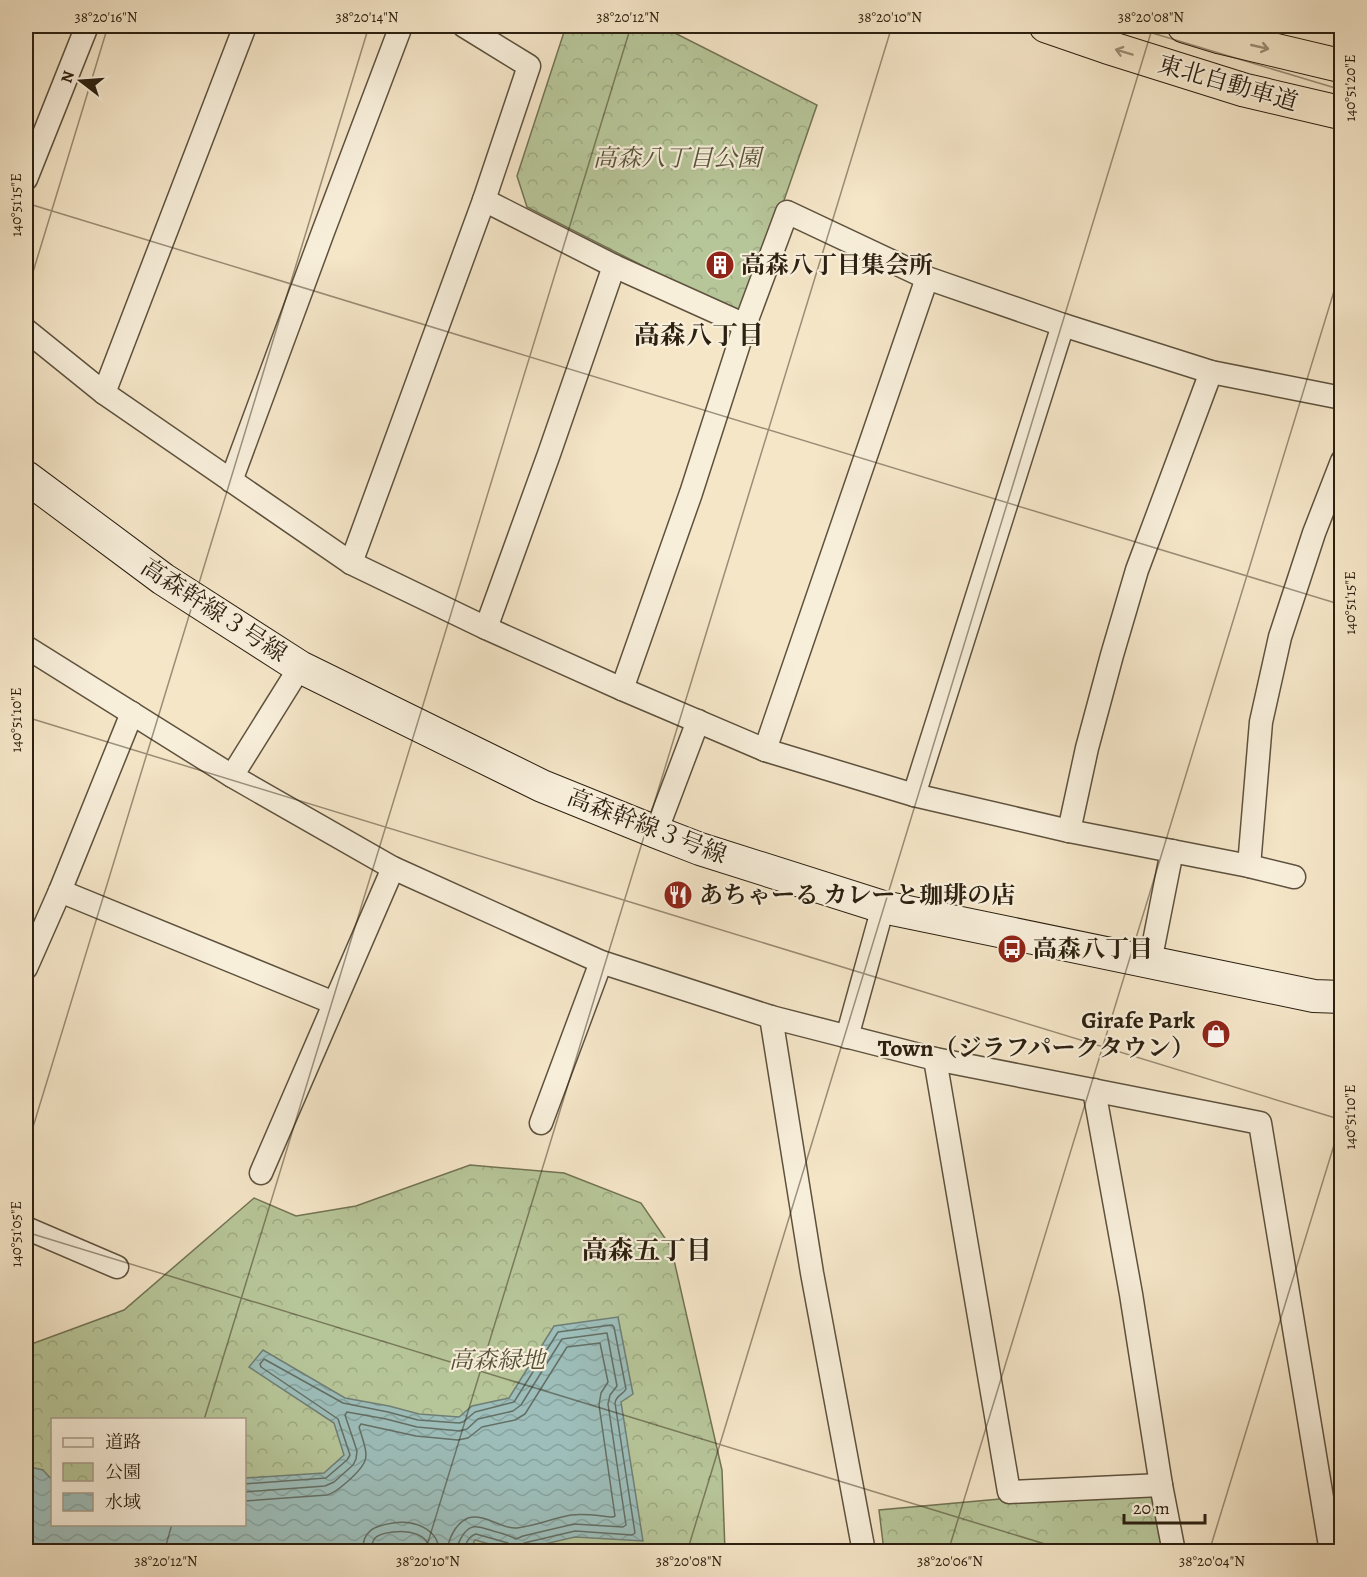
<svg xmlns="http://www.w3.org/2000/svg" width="1367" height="1577" viewBox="0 0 1367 1577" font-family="Alegreya,'Noto Serif JP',serif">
<defs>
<pattern id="park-crowns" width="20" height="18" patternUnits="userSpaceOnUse" patternTransform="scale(1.5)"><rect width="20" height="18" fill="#b7c699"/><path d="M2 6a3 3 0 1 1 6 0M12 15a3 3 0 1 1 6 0" fill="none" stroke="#9eaa83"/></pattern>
<pattern id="water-waves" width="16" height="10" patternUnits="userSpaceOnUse" patternTransform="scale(1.5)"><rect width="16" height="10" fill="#9dbeba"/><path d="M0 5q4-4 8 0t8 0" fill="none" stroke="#87a39f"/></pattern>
</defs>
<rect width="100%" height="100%" fill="#f5e6c8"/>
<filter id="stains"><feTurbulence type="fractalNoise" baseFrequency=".00333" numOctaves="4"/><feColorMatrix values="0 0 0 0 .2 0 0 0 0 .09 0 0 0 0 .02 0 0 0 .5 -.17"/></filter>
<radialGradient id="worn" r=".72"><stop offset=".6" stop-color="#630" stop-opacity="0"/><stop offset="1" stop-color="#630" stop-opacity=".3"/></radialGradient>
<g fill="url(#park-crowns)" stroke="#727354" stroke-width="1.5" fill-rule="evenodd">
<path d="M566 26H661L817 105 746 310 726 308 527 207 517 176Z"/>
<path d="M470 1165 564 1173 641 1203 671 1247 722 1470 725 1551H26V1346L124 1310 254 1198 296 1216 356 1206ZM52 1420H244V1524H52Z"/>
<path d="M1147 1493 1158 1506 1165 1551H884L879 1510 1011 1498Z"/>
</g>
<path fill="url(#water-waves)" stroke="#707f76" stroke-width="1.5" d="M618 1317 633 1394 621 1402 643 1541 575 1537 514 1551 475 1540 469 1552 423 1551 405 1544 385 1547V1552L26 1551V1466L43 1470 52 1480V1524H244L245 1478 324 1473 344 1455 334 1423 249 1367 263 1350 345 1398 389 1406 419 1414 459 1417 472 1406 509 1398 554 1326Z"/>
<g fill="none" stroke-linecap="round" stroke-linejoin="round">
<g stroke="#646f65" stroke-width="1.5">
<path d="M244 1484 326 1478 347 1460 350 1455 338 1419 261 1367 260 1364 264 1359 343 1403 388 1412 418 1420 459 1423 463 1422 475 1412 514 1402 558 1332 612 1325 614 1327 626 1389C623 1395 616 1395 615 1403L635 1533 632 1535 575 1531 524 1543 521 1546 520 1552"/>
<path d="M244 1492 325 1486 334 1482 353 1465 356 1459 357 1451 345 1415 347 1412 386 1419 417 1427 460 1431 467 1429 478 1419 513 1411 521 1405 562 1339 607 1333 617 1386 610 1395 608 1404 626 1525 623 1527 574 1524 523 1536 516 1539C509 1535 501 1533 493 1531 478 1526 470 1522 461 1538 458 1543 457 1546 456 1552"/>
<path d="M244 1501 327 1495C335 1493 340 1488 347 1482 372 1460 368 1457 359 1427L361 1424 416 1436 458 1440 468 1438 482 1427 515 1420 525 1414 567 1347 600 1343 608 1382 601 1393 599 1405 615 1516 613 1517C600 1516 585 1513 571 1515 553 1518 535 1526 517 1528 503 1530 485 1513 468 1518 456 1523 448 1539 447 1552"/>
<path d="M362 1552C363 1530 374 1526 393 1523 413 1520 439 1528 439 1552"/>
<path d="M371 1552C371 1546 372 1542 375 1538 380 1533 387 1533 393 1532 408 1530 429 1533 430 1552"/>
<path d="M464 1552C464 1545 469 1536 476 1534L508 1543 511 1547 512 1552"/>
</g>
<g stroke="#5e523e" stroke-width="25">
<g id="street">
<path d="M464 26 529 66 484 200 614 266 745 325 787 212 927 278 1063 325 1211 372 1342 398"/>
<path d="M26 179 87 26"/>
<path d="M26 330 104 393 351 563 486 628 622 689 765 750 914 795 1069 831 1249 866 1294 877"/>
<path d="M104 393 245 26"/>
<path d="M231 481 323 232 401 26"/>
<path d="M351 563 484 200"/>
<path d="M486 628 549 454 614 266"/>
<path d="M26 647 232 776 393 868 601 962 771 1017 935 1059 1260 1123 1331 1552"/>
<path d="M622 689 691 493 745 325"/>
<path d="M765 750 927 278"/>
<path d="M232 776 300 667"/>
<path d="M914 795 1063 325"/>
<path d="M1069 831 1087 748 1112 655 1137 570 1211 372"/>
<path d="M656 832 698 721"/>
<path d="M1249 866 1261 722 1280 637 1314 533 1342 461"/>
<path d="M60 891 334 1003"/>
<path d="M1150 962 1172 851"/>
<path d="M26 968 60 891 132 713"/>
<path d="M771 1017 812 1273 864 1552"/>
<path d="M847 1037 883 907"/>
<path d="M935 1059 1009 1492 1161 1485"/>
<path d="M1094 1090 1131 1294 1161 1485 1174 1552"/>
<path d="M541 1123 601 962"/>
<path d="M261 1173 393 868"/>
<path d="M26 1228 117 1267"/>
</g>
</g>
<g stroke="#2c2010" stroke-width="34">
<path id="secondary" d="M26 477 163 579 300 667 542 786 656 832 700 849 883 907 1314 996 1342 997"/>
</g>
<g stroke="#2c2010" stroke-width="35">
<g id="highway">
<path d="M1046 26 1107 47 1244 90 1342 113"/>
<path d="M1184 26 1220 37 1342 66"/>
</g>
</g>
<use href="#street" stroke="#f8efdb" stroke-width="22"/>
<use href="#secondary" stroke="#f8efdb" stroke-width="32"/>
<use href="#highway" stroke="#f5e6c8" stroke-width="33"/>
</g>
<defs><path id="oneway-shaft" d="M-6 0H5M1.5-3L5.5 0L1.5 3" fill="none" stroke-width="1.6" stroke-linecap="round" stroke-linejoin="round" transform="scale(1.5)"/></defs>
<g stroke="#9b8d75">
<use href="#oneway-shaft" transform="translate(1260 47) rotate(13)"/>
<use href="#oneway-shaft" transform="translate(1124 52) rotate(-163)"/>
</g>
<path fill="none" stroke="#2c2010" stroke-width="1.5" stroke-opacity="0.45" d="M1129 26 1342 90M26 203 1342 605M26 295 108 26M26 717 1342 1120M26 1150 369 26M26 1232 1071 1552M204 1420 631 26M164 1552 172 1524M425 1552 892 26M687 1552 1153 26M948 1552 1342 265M1209 1552 1342 1119"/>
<defs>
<g id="building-disc" transform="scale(1.5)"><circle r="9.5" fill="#8f2418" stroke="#f8efdb"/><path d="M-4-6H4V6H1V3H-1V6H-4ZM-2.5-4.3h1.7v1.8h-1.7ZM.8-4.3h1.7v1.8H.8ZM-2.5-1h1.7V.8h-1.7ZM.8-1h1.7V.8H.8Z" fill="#fff"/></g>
<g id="restaurant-disc" transform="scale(1.5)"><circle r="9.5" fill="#8f2418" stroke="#f8efdb"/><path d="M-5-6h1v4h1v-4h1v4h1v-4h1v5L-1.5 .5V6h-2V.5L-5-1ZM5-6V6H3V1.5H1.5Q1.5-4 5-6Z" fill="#fff"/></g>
<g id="bus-disc" transform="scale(1.5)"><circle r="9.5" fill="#8f2418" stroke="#f8efdb"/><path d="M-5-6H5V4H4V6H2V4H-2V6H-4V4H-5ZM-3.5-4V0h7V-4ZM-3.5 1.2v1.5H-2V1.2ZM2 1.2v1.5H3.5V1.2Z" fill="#fff"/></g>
<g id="shop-disc" transform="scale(1.5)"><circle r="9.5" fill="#8f2418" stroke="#f8efdb"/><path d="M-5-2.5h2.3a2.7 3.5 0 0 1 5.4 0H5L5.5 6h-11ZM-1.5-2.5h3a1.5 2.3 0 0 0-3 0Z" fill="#fff"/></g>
</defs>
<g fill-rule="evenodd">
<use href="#building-disc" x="720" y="265"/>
<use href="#restaurant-disc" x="678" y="895"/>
<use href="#bus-disc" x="1012" y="949"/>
<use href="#shop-disc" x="1216" y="1034"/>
</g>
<g text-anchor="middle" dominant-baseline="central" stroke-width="4.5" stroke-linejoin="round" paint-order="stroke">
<g font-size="24" fill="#2c2010" stroke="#f8efdb">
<text transform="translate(1228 83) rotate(16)">東北自動車道</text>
<text transform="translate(214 610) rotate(33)">高森幹線３号線</text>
<text transform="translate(647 826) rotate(21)">高森幹線３号線</text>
</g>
<g font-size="24" font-style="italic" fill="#565239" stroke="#f8efdb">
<text x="677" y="158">高森八丁目公園</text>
<text x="497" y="1360">高森緑地</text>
</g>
<g font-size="24" font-weight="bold" fill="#2c2010" stroke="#f8efdb" text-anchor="start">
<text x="741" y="265">高森八丁目集会所</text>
<text x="699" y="895">あちゃーる カレーと珈琲の店</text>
<text x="1033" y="949">高森八丁目</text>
<text x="1195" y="1020" text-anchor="end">Girafe Park<tspan x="1195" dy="28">Town（ジラフパークタウン）</tspan></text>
</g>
<g font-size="26" font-weight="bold" fill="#2c2010" stroke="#f8efdb">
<text x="699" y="335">高森八丁目</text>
<text x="647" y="1250">高森五丁目</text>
</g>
</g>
<rect width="1367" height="1577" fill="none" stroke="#f5e6c8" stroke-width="66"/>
<rect x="51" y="1418" width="195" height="108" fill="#f8efdb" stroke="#a69c8a" stroke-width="1.5"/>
<rect x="63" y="1438" width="30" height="9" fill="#f8efdb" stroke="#a69c8a" stroke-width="1.5"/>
<text x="105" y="1448" font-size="18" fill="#2c2010">道路</text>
<rect x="63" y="1463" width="30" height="18" fill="url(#park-crowns)" stroke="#a69c8a" stroke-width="1.5"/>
<text x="105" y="1478" font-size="18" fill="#2c2010">公園</text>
<rect x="63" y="1493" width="30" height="18" fill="url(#water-waves)" stroke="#a69c8a" stroke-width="1.5"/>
<text x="105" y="1508" font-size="18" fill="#2c2010">水域</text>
<g transform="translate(81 81) rotate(287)" stroke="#f8efdb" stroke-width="4.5" paint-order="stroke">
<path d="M0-4.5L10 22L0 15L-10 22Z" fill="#2c2010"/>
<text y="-9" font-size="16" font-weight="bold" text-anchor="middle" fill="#2c2010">N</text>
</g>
<path d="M1124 1514v9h81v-9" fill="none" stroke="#2c2010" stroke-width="3"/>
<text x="1133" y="1514" font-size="18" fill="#2c2010" stroke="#f8efdb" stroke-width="4.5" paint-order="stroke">20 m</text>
<rect x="33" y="33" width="1301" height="1511" fill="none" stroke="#2c2010" stroke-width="2"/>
<g font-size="15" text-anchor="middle" fill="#2c2010">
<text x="106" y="22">38°20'16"N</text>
<text x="367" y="22">38°20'14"N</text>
<text x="628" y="22">38°20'12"N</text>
<text x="890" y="22">38°20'10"N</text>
<text x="1151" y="22">38°20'08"N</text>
<text transform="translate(1350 88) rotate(-90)" y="5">140°51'20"E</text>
<text transform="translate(16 205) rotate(-90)" y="5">140°51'15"E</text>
<text transform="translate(1350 603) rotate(-90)" y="5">140°51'15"E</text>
<text transform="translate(16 720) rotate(-90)" y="5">140°51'10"E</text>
<text transform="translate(1350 1117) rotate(-90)" y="5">140°51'10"E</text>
<text transform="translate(16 1234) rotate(-90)" y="5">140°51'05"E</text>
<text x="166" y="1566">38°20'12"N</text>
<text x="428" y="1566">38°20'10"N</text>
<text x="689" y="1566">38°20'08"N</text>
<text x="950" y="1566">38°20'06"N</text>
<text x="1212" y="1566">38°20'04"N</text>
</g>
<rect width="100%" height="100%" filter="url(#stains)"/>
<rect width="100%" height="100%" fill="url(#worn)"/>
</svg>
